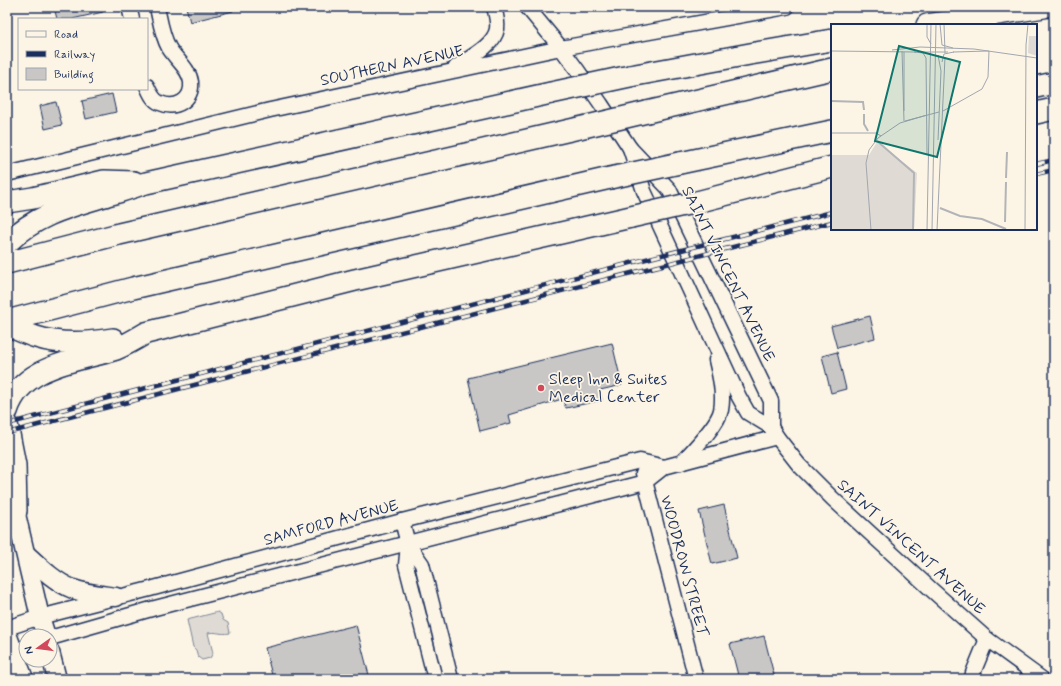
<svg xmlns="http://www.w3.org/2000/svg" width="1061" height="686" viewBox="0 0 1061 686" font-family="Mynerve,sans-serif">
<rect width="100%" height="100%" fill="#fcf5e5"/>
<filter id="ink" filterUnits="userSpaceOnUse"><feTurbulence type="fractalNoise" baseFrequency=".025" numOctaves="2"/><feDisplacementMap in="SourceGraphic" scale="8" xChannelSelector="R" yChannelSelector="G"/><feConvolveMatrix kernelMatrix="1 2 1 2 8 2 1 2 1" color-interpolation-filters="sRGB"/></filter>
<g filter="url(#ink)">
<path fill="#dfdbd4" stroke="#7d8599" d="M218 612 221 614 223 620 228 623 230 633C220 635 217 631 208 633L213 653 210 658 202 660 198 657 196 650 193 647 187 620Z"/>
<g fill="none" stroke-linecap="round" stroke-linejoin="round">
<path stroke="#767f94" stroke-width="4.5" d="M1052 666 1054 663"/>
</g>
<g fill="#c8c7c6" stroke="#1b2f5e">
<path d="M54 7H102L103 12 72 19H57Z"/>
<path d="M186 7H233V11L190 22Z"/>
<path d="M112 94 116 112 86 119 82 101Z"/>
<path d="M56 102 62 125 45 129 40 106Z"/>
<path d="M870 316 875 338 837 348 831 326Z"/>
<path d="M612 343 622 385 600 390 602 400 566 408 562 399 509 415 511 423 480 431 468 378Z"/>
<path d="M837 352 846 389 831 393 822 356Z"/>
<path d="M724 505 737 558 712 564 699 511Z"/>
<path d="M356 625 370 679H273L265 648Z"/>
<path d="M764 636 775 679H739L730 644Z"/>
</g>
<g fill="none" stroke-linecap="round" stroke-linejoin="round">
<g stroke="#1b2f5e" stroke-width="17">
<g id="minor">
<path d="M129 7 132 19"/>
<path d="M527 7 561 48 578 71 601 104 630 148 669 189 771 401V427"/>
<path d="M456 67C469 58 494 46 497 29 498 22 496 14 494 7"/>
<path d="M147 86C150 93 153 100 160 103 176 110 193 100 191 82 189 68 176 60 169 48 162 36 160 21 157 7"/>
<path d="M630 148 644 191 739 397 748 413 771 427 777 437 799 465 833 499 933 591 987 639 1042 679"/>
<path d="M7 174 270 110 561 48 787 7"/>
<path d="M681 463C692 451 718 425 721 410 724 394 720 377 716 360"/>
<path d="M643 473 696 679"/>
<path d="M402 521 408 544 406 565 435 679"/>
<path d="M408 544 422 564 451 679"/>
<path d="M7 628 40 617 150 589 402 521 640 461 664 467"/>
<path d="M50 638 155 608 645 482 664 467 777 437"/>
<path d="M7 655 26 647"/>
<path d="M972 679 973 673 987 639"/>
</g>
</g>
<g stroke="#1b2f5e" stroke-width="21">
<g id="major">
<path d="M12 497 40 617 46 636"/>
<path d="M26 554C40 567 55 582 73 589 87 594 102 595 116 597"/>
<path d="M7 634 24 679"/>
<path d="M50 652 57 679"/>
</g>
</g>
<g stroke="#1b2f5e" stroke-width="24">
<g id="highway">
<path d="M927 25 1044 7"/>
<path d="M630 76 750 54 832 40"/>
<path d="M1036 87 1054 83"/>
<path d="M647 112 832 69"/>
<path d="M1036 113 1054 109"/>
<path d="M680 163 832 131"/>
<path d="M7 202 33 198 104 181 134 182"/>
<path d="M697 202 832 167"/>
<path d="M7 243C38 213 72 206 111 194 123 191 135 186 146 183L551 93"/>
<path d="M7 263 119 234 579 128"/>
<path d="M7 321 133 288 610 178"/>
<path d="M7 325C16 329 26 334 36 337 61 345 87 343 113 339"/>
<path d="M7 411C22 364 77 362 116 349 126 345 136 339 146 333L355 280 631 217"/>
<path d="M7 424 15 465 16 511"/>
</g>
</g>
<use href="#minor" stroke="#fcf5e5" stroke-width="14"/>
<use href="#major" stroke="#fcf5e5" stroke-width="18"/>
<use href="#highway" stroke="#fcf5e5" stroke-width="21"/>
<g stroke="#1b2f5e" stroke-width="4.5">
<g id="rail">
<path d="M1036 164 1054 160"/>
<path d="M1036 174 1054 170"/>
<path d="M7 424 650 258 832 212"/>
<path d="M7 433 725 249 832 222"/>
</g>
</g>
<use href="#rail" stroke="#fcf5e5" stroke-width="3" stroke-dasharray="9" stroke-linecap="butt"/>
<g stroke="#1b2f5e" stroke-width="24" stroke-linecap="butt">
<g id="highway-bridge">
<path d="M551 93 630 76"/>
<path d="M579 128 647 112"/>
<path d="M610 178 680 163"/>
<path d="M631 217 697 202"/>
</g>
</g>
<use href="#highway-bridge" stroke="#fcf5e5" stroke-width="21"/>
</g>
</g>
<circle fill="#d1495b" stroke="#fcf5e5" stroke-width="1.5" cx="541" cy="388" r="4"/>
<g text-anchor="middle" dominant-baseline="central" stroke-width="3.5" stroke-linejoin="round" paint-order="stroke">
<g font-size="16" fill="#1b2f5e" stroke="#fcf5e5">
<text transform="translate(392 66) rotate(-12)">SOUTHERN AVENUE</text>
<text transform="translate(728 274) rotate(64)">SAINT VINCENT AVENUE</text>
<text transform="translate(331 523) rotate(-15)">SAMFORD AVENUE</text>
<text transform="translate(911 547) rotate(42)">SAINT VINCENT AVENUE</text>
<text transform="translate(684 566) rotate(75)">WOODROW STREET</text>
</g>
<g font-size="16" fill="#1b2f5e" stroke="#fcf5e5" text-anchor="start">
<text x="549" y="379">Sleep Inn &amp; Suites<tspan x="549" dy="18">Medical Center</tspan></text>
</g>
</g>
<g transform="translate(831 24)">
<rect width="206" height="206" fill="#fcf5e5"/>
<path d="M198 12H206V32L197 29ZM46 118 86 149 83 206H0V131H38Z" fill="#dfdbd4"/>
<path fill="none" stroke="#b2b4b8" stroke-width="2" d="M0 77 32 78 33 86M33 90V100L37 107M46 117 83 149 82 206M175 154 176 128M109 184 129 192 151 195 175 205M174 198 175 158"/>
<path fill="none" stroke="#a2a6af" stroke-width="1" d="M96 0V13L100 20M109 0 111 21 122 24M113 0 114 29M61 26 89 23 143 25 206 34M0 27 85 28M71 27 73 97M83 28 92 29 95 34 96 130M90 28H117M122 28 158 27M107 31 110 47 107 116M111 38 113 30 123 28M73 87V28M112 87 151 65 157 53 158 27M74 97 108 88M0 109H45L50 112M40 206 35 139 38 126 47 114 69 99 96 91M96 206 100 0M101 206 105 0M106 206 114 33M194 206 195 21 197 0"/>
<path fill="#0f766e" fill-opacity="0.15" stroke="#0f766e" stroke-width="2" d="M68 22 129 38 106 133 44 117Z"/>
<rect width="206" height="206" fill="none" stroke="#1b2f5e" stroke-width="2"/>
</g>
<rect width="1061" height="686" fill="none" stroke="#fcf5e5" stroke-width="24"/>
<rect x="12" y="12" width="1037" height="662" fill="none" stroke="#1b2f5e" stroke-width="1.5" filter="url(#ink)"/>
<rect x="18" y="18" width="130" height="72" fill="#fcf5e5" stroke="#a2a6af"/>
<rect x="26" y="31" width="20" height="6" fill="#fcf5e5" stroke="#a2a6af"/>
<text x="54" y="38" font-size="12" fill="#1b2f5e">Road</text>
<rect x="26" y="51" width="20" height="6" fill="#1b2f5e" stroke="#a2a6af"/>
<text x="54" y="58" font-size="12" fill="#1b2f5e">Railway</text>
<rect x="26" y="68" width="20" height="12" fill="#c8c7c6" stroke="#a2a6af"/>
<text x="54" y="78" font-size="12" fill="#1b2f5e">Building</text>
<g transform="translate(38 648) rotate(256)"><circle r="19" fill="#fcf5e5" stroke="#a2a6af"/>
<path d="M0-3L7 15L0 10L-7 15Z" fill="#d1495b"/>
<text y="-6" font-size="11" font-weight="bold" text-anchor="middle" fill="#1b2f5e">N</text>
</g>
</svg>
